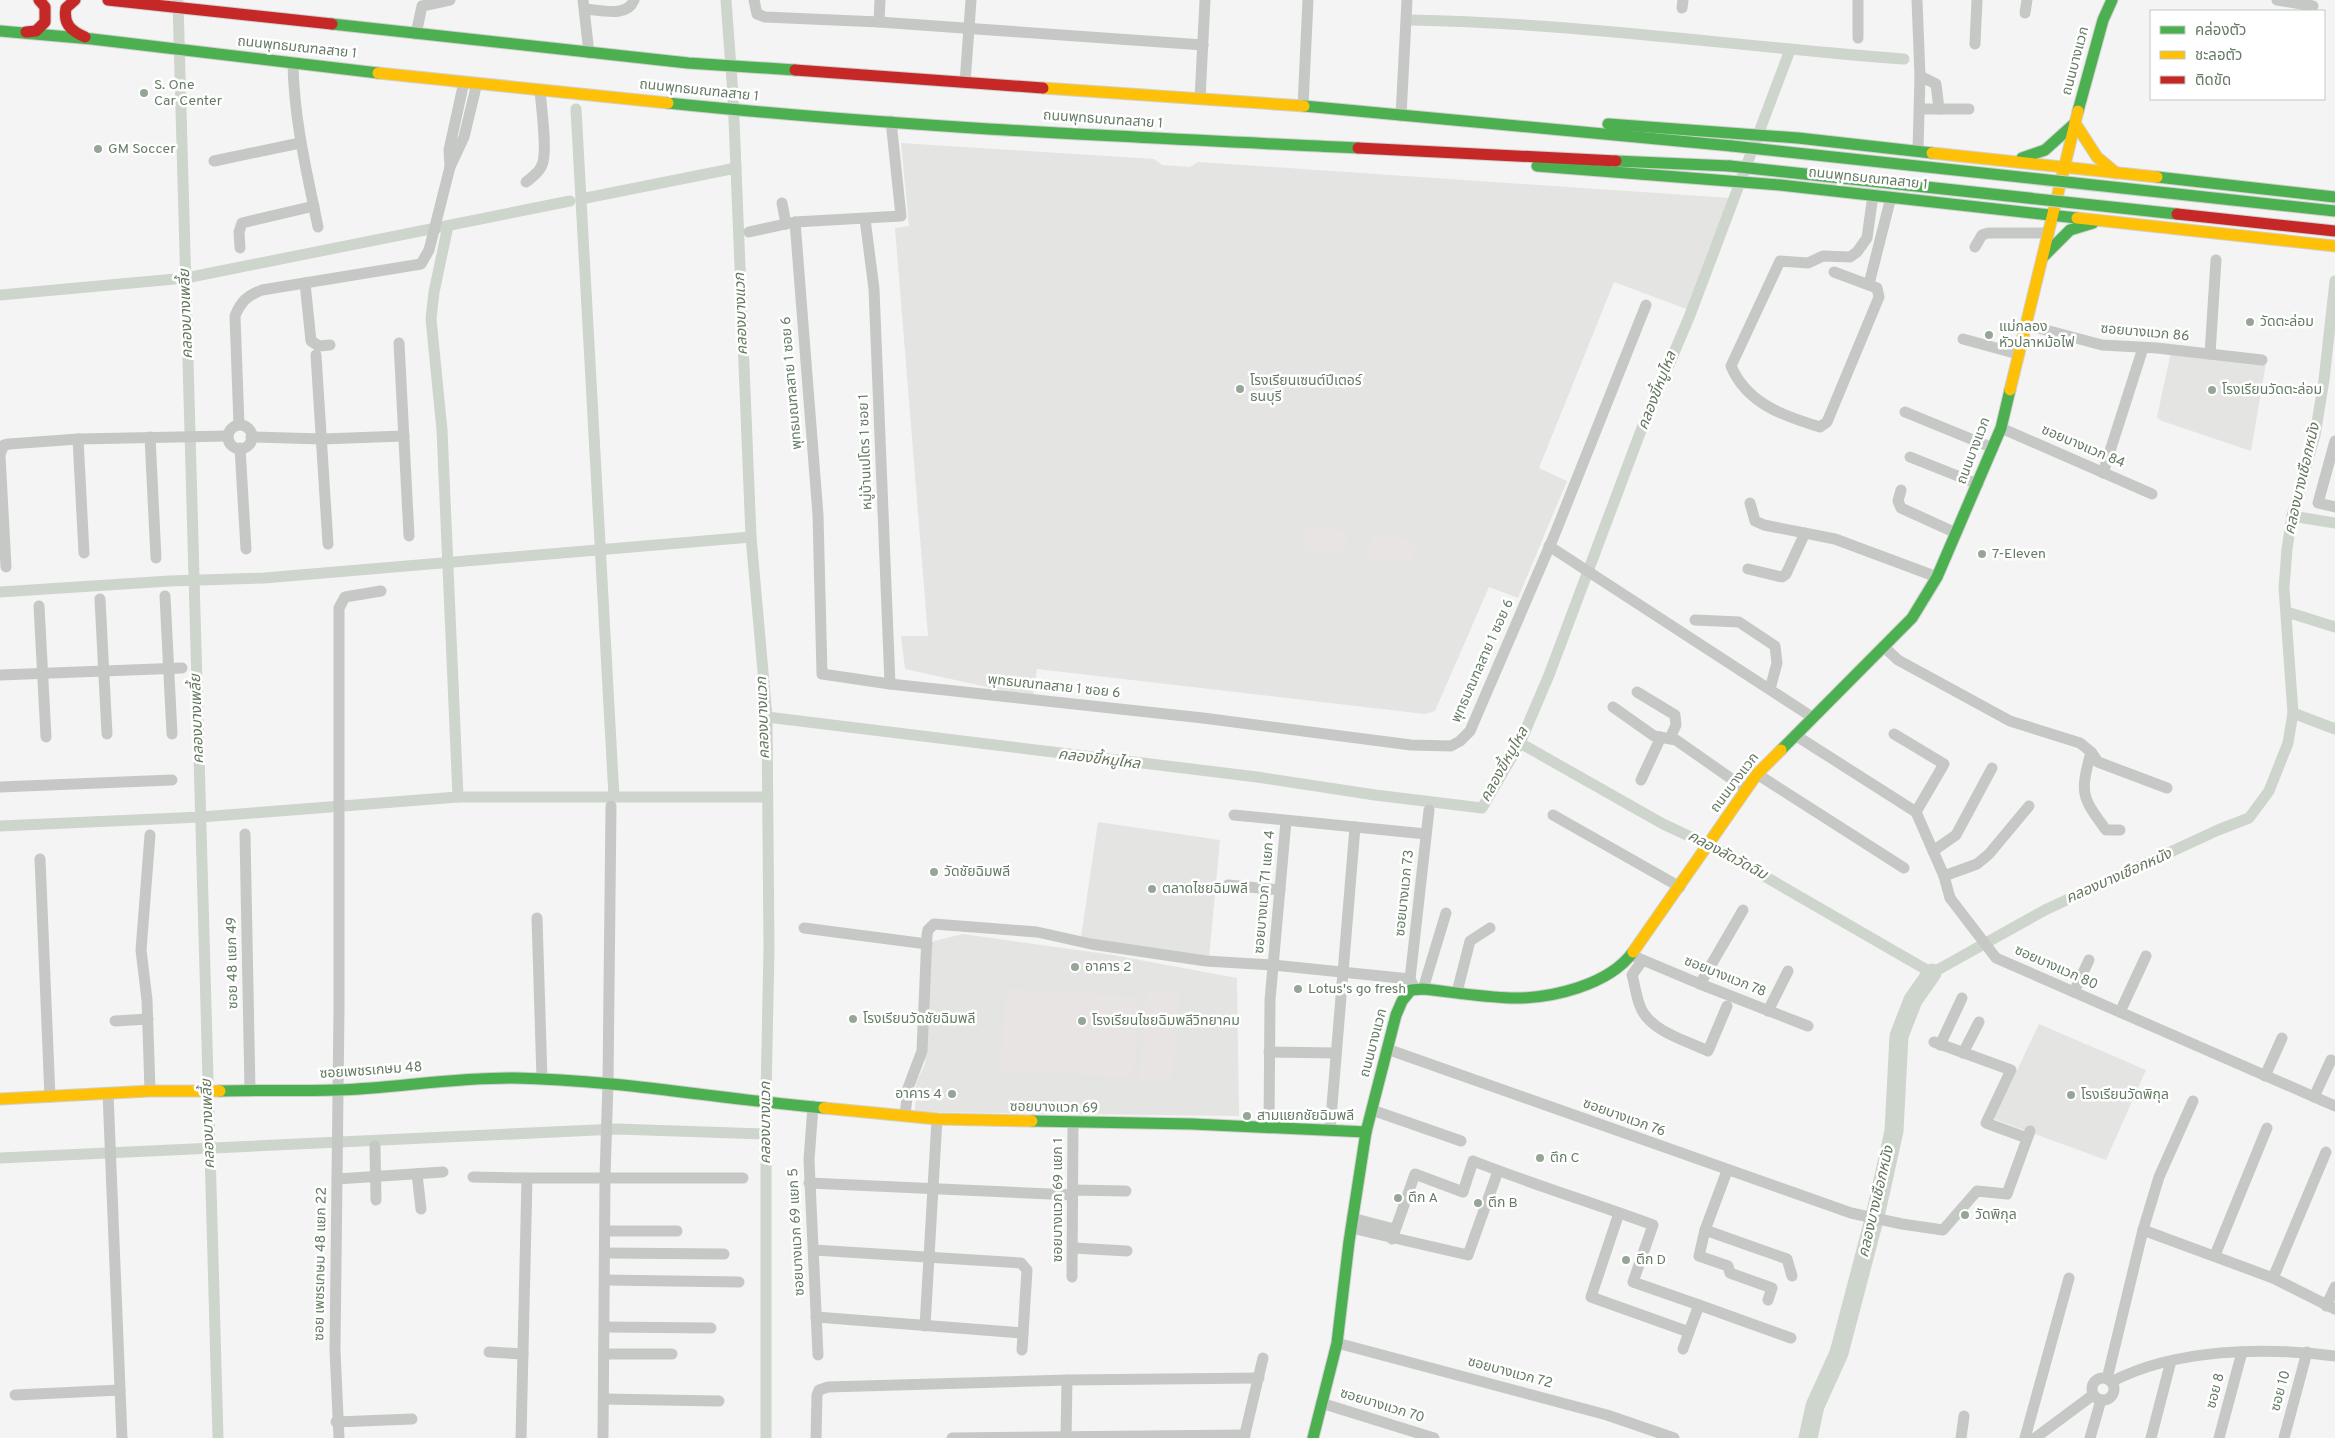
<svg xmlns="http://www.w3.org/2000/svg" width="2335" height="1438" viewBox="0 0 2335 1438" font-family="Overpass,'Noto Sans Thai',sans-serif">
<rect width="100%" height="100%" fill="#f5f4f5"/>
<g fill="#e4e4e3">
<path d="M901 143 1154 159 1162 165 1190 167 1198 162 1731 198 1689 310 1614 282 1539 468 1567 481 1518 598 1489 587 1435 711 1425 714 1037 669 1033 697 905 669 901 636H928L895 228 909 226Z"/>
<path d="M2171 352 2266 363 2251 451 2162 421 2157 417Z"/>
<path d="M1098 822 1220 840 1209 958 1081 937Z"/>
<path d="M963 934 1113 955 1237 978 1239 1116 915 1112 916 1083 925 1064 930 945 934 941Z"/>
<path d="M2039 1024 2146 1070 2106 1160 1994 1119Z"/>
</g>
<g fill="#e7e4e3">
<path d="M1306 526 1349 532 1346 555 1303 550Z"/>
<path d="M1372 534 1415 540 1412 563 1368 558Z"/>
<path d="M1006 988 1139 997 1133 1078 1001 1070Z"/>
<path d="M1147 989 1180 992 1171 1083 1138 1081Z"/>
</g>
<g fill="none" stroke-linecap="round" stroke-linejoin="round">
<g stroke="#ced5cc" stroke-width="11">
<path d="M726 0 733 95 751 537 767 717 769 948 766 1095V1438"/>
<path d="M178 2 218 1438"/>
<path d="M1412 20C1577 23 1741 47 1904 59"/>
<path d="M576 109 614 797"/>
<path d="M581 199 736 168"/>
<path d="M448 226 434 292 431 319 442 430 458 797"/>
<path d="M0 295 186 278 570 201"/>
<path d="M2292 516 2335 523"/>
<path d="M0 592 169 581 264 578 751 537"/>
<path d="M2287 612 2335 627"/>
<path d="M2293 713 2335 729"/>
<path d="M767 717 1257 777 1375 795 1482 808 1520 743 1549 675 1640 433 1690 315 1790 50"/>
<path d="M1520 743 1663 824 1719 850 1932 973 2045 910 2218 830 2249 818 2269 791 2288 743 2293 713 2284 588 2287 549 2292 516 2315 435 2324 380 2335 281"/>
<path d="M0 826 201 817 458 797H767"/>
<path d="M0 1158 617 1129 766 1134"/>
</g>
<path stroke="#ced5cc" stroke-width="19" d="M1808 1438 1815 1406 1839 1353 1876 1212 1894 1131 1899 1036 1913 1000 1932 973"/>
<g stroke="#d0d1d0" stroke-width="13">
<g id="fast">
<path d="M332 24 688 63 795 70"/>
<path d="M0 31 92 39 378 73"/>
<path d="M668 103C897 127 1128 137 1358 148"/>
<path d="M1304 106 1732 146"/>
<path d="M2078 111 2103 20 2112 0"/>
<path d="M1608 124 1798 138 1932 153"/>
<path d="M2022 158 2045 150 2075 123"/>
<path d="M1616 161 1730 166"/>
<path d="M1537 166 1780 185 2077 218"/>
<path d="M2157 177 2335 197"/>
<path d="M2044 256 2070 230 2093 223"/>
<path d="M1781 750 1912 618 1937 577 2001 428 2010 390"/>
<path d="M220 1091C259 1090 298 1091 337 1090 396 1088 455 1077 515 1078 618 1080 720 1099 824 1108"/>
<path d="M1032 1121 1192 1124 1366 1132"/>
<path d="M1313 1438 1337 1343 1349 1242 1366 1132 1396 1015 1402 1001 1411 990 1423 989C1452 992 1482 997 1511 998 1551 999 1609 985 1633 952"/>
</g>
</g>
<g stroke="#d0d1d0" stroke-width="13">
<g id="slow">
<path d="M378 73 668 103"/>
<path d="M1043 88 1304 106"/>
<path d="M2075 123 2097 157 2116 173"/>
<path d="M1932 153 2157 177"/>
<path d="M2077 218 2335 246"/>
<path d="M2010 390 2078 111"/>
<path d="M1633 952 1757 774 1781 750"/>
<path d="M0 1099 150 1091H220"/>
<path d="M824 1108 937 1119 1032 1121"/>
</g>
</g>
<g stroke="#d0d1d0" stroke-width="13">
<g id="jam">
<path d="M75 0 66 8C63 24 71 31 85 37"/>
<path d="M108 0 332 24"/>
<path d="M26 32 36 31 45 22V7L39 0"/>
<path d="M795 70 1043 88"/>
<path d="M1358 148 1616 161"/>
</g>
</g>
<g stroke="#c6c8c6" stroke-width="11">
<path d="M583 0 589 53"/>
<path d="M754 0 757 14 765 17 879 22 1203 45"/>
<path d="M1917 0 1920 76 1918 150"/>
<path d="M2277 0 2313 6"/>
<path d="M1682 8 1683 0"/>
<path d="M585 9C601 10 627 18 634 0"/>
<path d="M2025 13 2027 0"/>
<path d="M879 22 880 0"/>
<path d="M416 34 422 6 450 0"/>
<path d="M1858 38V0"/>
<path d="M1975 44 1977 0"/>
<path d="M293 64C294 120 307 173 318 227"/>
<path d="M1920 76 1936 84 1939 109"/>
<path d="M965 83 971 0"/>
<path d="M1200 99 1205 0"/>
<path d="M1303 106 1308 0"/>
<path d="M1920 109H1969"/>
<path d="M1401 116 1407 0"/>
<path d="M214 161 300 143"/>
<path d="M450 167 449 150 464 82"/>
<path d="M526 182C532 177 539 173 542 165 548 152 541 106 540 90"/>
<path d="M782 203 786 224"/>
<path d="M865 219 874 289 890 684"/>
<path d="M795 222 818 515 822 674 890 684 1203 718 1411 745 1451 746 1460 741 1470 731 1554 536 1646 305"/>
<path d="M749 232 795 222 901 216 891 121"/>
<path d="M1975 247 1982 235 1988 233H2049"/>
<path d="M240 248 239 232 242 223 314 206"/>
<path d="M1834 272 1877 288 1879 297 1827 422 1820 427C1784 416 1747 404 1731 366L1780 261 1808 263 1823 256 1850 257 1857 252 1867 238 1873 195"/>
<path d="M305 283 311 341 319 346 330 345"/>
<path d="M1869 284 1891 197"/>
<path d="M2027 325 2102 345 2157 348 2262 360"/>
<path d="M1963 339 2018 354"/>
<path d="M399 343 409 536"/>
<path d="M2210 354 2216 260"/>
<path d="M316 355 328 544"/>
<path d="M1905 412 1993 448"/>
<path d="M239 425 235 316C241 301 247 296 262 290L421 264 429 250 450 167 464 137 477 83"/>
<circle cx="240" cy="437" r="12"/>
<path d="M2001 428 2152 494"/>
<path d="M150 437 156 558"/>
<path d="M251 437 322 439 404 436"/>
<path d="M78 439 84 553"/>
<path d="M2335 441 2318 503 2335 507"/>
<path d="M240 448 246 549"/>
<path d="M0 454 4 445 9 444 78 439 228 436"/>
<path d="M0 455 6 567"/>
<path d="M1910 457 1978 484"/>
<path d="M2103 473 2143 348"/>
<path d="M1901 490 1898 501 1901 508 1956 533"/>
<path d="M1750 503 1755 521 1764 525 1835 539 1937 577"/>
<path d="M1549 546 1812 717"/>
<path d="M1748 569 1782 577 1786 574 1805 533"/>
<path d="M165 596 172 734"/>
<path d="M100 599 107 734"/>
<path d="M39 606 46 737"/>
<path d="M1695 620 1739 622 1775 646 1777 663 1770 689"/>
<path d="M1884 647 1898 660 2010 721 2080 743 2091 752 2098 762 2167 788"/>
<path d="M0 675 182 668"/>
<path d="M1637 692 1675 715 1676 725 1670 738"/>
<path d="M1613 707 1654 736 1676 740 1746 789"/>
<path d="M1894 734 1944 764 1916 812"/>
<path d="M1795 735 1916 812 1944 876 1950 898 1996 958 2335 1106"/>
<path d="M2091 752C2080 794 2081 796 2106 830H2120"/>
<path d="M1757 774 1904 868"/>
<path d="M1641 780 1661 737"/>
<path d="M0 787 172 780"/>
<path d="M1234 815 1426 834"/>
<path d="M1553 815 1680 887"/>
<path d="M245 834 250 1091"/>
<path d="M1933 851 1956 835 1992 768"/>
<path d="M40 859 50 1097"/>
<path d="M1944 876 1977 864 1989 854 2029 806"/>
<path d="M1228 885 1280 890"/>
<path d="M537 918 542 1079"/>
<path d="M804 928 927 944"/>
<path d="M1631 955 1700 984 1808 1026"/>
<path d="M1642 961 1632 975C1635 985 1636 996 1640 1006 1649 1031 1687 1041 1708 1051L1727 1006"/>
<path d="M1410 979 1429 810"/>
<path d="M1700 984 1743 910"/>
<path d="M1423 989 1446 913"/>
<path d="M1457 992 1470 941 1490 928"/>
<path d="M2074 992 2089 960"/>
<path d="M1768 1011 1788 971"/>
<path d="M2120 1012 2146 956"/>
<path d="M115 1021 148 1019"/>
<path d="M1934 1042 2011 1070 1986 1123 2027 1138"/>
<path d="M1940 1045 1962 998"/>
<path d="M1387 1049 1851 1213 1902 1224 1943 1230 1977 1191 2007 1194 2030 1131"/>
<path d="M1269 1052 1336 1053"/>
<path d="M1963 1053 1979 1022"/>
<path d="M2265 1076 2282 1038"/>
<path d="M150 1091 147 1000 141 950 150 835"/>
<path d="M108 1093 122 1438"/>
<path d="M2314 1097 2331 1060"/>
<path d="M813 1106 809 1160 818 1355"/>
<path d="M1372 1110 1461 1141"/>
<path d="M905 1116 908 1088 922 1051 927 935 928 930 934 924 1037 932 1091 944 1206 961 1273 965 1410 979 1415 989"/>
<path d="M1269 1128 1270 1000 1286 821"/>
<path d="M1330 1130 1355 827"/>
<path d="M375 1146 376 1200"/>
<path d="M1727 1171 1705 1230 1699 1256 1728 1266 1730 1273 1772 1288 1768 1300"/>
<path d="M417 1174 421 1209"/>
<path d="M473 1177 527 1178"/>
<path d="M337 1179 443 1172"/>
<path d="M809 1183 1073 1195"/>
<path d="M1073 1190 1126 1191"/>
<path d="M1352 1218 1394 1229"/>
<path d="M1351 1228 1468 1255 1498 1171"/>
<path d="M1705 1230 1787 1259 1792 1276"/>
<path d="M2143 1230 2273 1278 2335 1309"/>
<path d="M605 1231H677"/>
<path d="M1392 1239 1415 1174 1463 1192 1473 1161C1532 1184 1593 1203 1653 1225L1633 1282 1699 1305 1689 1332 1591 1297 1619 1213"/>
<path d="M1073 1248 1127 1251"/>
<path d="M814 1250 1021 1263 1027 1270 1022 1350"/>
<path d="M605 1253 724 1254"/>
<path d="M2215 1255 2267 1128"/>
<path d="M1072 1277 1073 1123"/>
<path d="M2273 1278 2326 1152"/>
<path d="M605 1280 739 1282"/>
<path d="M1699 1305 1791 1338"/>
<path d="M2326 1306 2335 1287"/>
<path d="M816 1317 1023 1333"/>
<path d="M925 1326 937 1119"/>
<path d="M605 1327 711 1328"/>
<path d="M1337 1343 1607 1415 1674 1438"/>
<path d="M1683 1349 1689 1332"/>
<path d="M489 1352 523 1354"/>
<path d="M605 1354H672"/>
<circle cx="2103" cy="1389" r="11"/>
<path d="M2107 1379 2143 1230 2159 1177 2193 1101"/>
<path d="M2111 1382C2176 1348 2264 1347 2335 1356"/>
<path d="M15 1395 120 1390"/>
<path d="M604 1399 719 1401"/>
<path d="M1321 1403 1434 1438"/>
<path d="M336 1422 412 1419"/>
<path d="M339 1438 335 1350 339 1009V608L345 597 381 591"/>
<path d="M521 1438 527 1178H743"/>
<path d="M603 1438 605 1177 608 1082 611 806"/>
<path d="M816 1438 817 1395 819 1390 828 1387 1067 1380 1259 1378"/>
<path d="M952 1438 1245 1435"/>
<path d="M1066 1438 1067 1380"/>
<path d="M1244 1438 1263 1358"/>
<path d="M1961 1438 1964 1416"/>
<path d="M2025 1438 2069 1278"/>
<path d="M2035 1438 2093 1395"/>
<path d="M2090 1438 2101 1400"/>
<path d="M2151 1438 2171 1361"/>
<path d="M2219 1438 2242 1352"/>
<path d="M2284 1438 2307 1352"/>
</g>
<use href="#fast" stroke="#4caf50" stroke-width="11"/>
<use href="#slow" stroke="#ffc107" stroke-width="11"/>
<use href="#jam" stroke="#c62828" stroke-width="11"/>
<g stroke="#d0d1d0" stroke-width="13" stroke-linecap="butt">
<g id="fast-bridge">
<path d="M1732 146 2335 211"/>
<path d="M1730 166 2177 214"/>
</g>
</g>
<g stroke="#d0d1d0" stroke-width="13" stroke-linecap="butt">
<path id="jam-bridge" d="M2177 214 2335 231"/>
</g>
<use href="#fast-bridge" stroke="#4caf50" stroke-width="11"/>
<use href="#jam-bridge" stroke="#c62828" stroke-width="11"/>
</g>
<g fill="#97a597" stroke="#fff" stroke-width="2">
<circle cx="144" cy="93" r="5"/>
<circle cx="98" cy="149" r="5"/>
<circle cx="2250" cy="322" r="5"/>
<circle cx="1989" cy="335" r="5"/>
<circle cx="1240" cy="389" r="5"/>
<circle cx="2212" cy="390" r="5"/>
<circle cx="1982" cy="554" r="5"/>
<circle cx="934" cy="872" r="5"/>
<circle cx="1152" cy="889" r="5"/>
<circle cx="1075" cy="967" r="5"/>
<circle cx="1298" cy="989" r="5"/>
<circle cx="853" cy="1019" r="5"/>
<circle cx="1082" cy="1021" r="5"/>
<circle cx="952" cy="1094" r="5"/>
<circle cx="2071" cy="1095" r="5"/>
<circle cx="1247" cy="1116" r="5"/>
<circle cx="1540" cy="1158" r="5"/>
<circle cx="1398" cy="1198" r="5"/>
<circle cx="1478" cy="1203" r="5"/>
<circle cx="1965" cy="1215" r="5"/>
<circle cx="1626" cy="1260" r="5"/>
</g>
<g text-anchor="middle" dominant-baseline="central" stroke-width="5" stroke-linejoin="round" paint-order="stroke">
<g font-size="14" fill="#657b64" stroke="#fff">
<text transform="translate(297 48) rotate(6)">ถนนพุทธมณฑลสาย 1</text>
<text transform="translate(2076 61) rotate(-75)">ถนนบางแวก</text>
<text transform="translate(699 91) rotate(6)">ถนนพุทธมณฑลสาย 1</text>
<text transform="translate(1103 120) rotate(4)">ถนนพุทธมณฑลสาย 1</text>
<text transform="translate(1868 179) rotate(6)">ถนนพุทธมณฑลสาย 1</text>
<text transform="translate(2145 333) rotate(5)">ซอยบางแวก 86</text>
<text transform="translate(792 383) rotate(-95)">พุทธมณฑลสาย 1 ซอย 6</text>
<text transform="translate(2083 447) rotate(23)">ซอยบางแวก 84</text>
<text transform="translate(1974 451) rotate(-69)">ถนนบางแวก</text>
<text transform="translate(866 452) rotate(-92)">หมู่บ้านเปโตร 1 ซอย 1</text>
<text transform="translate(1483 661) rotate(-66)">พุทธมณฑลสาย 1 ซอย 6</text>
<text transform="translate(1054 687) rotate(6)">พุทธมณฑลสาย 1 ซอย 6</text>
<text transform="translate(1735 783) rotate(-53)">ถนนบางแวก</text>
<text transform="translate(1265 892) rotate(-85)">ซอยบางแวก 71 แยก 4</text>
<text transform="translate(1405 893) rotate(-84)">ซอยบางแวก 73</text>
<text transform="translate(233 963) rotate(-91)">ซอย 48 แยก 49</text>
<text transform="translate(2056 968) rotate(24)">ซอยบางแวก 80</text>
<text transform="translate(1725 977) rotate(22)">ซอยบางแวก 78</text>
<text transform="translate(1374 1043) rotate(-75)">ถนนบางแวก</text>
<text transform="translate(371 1071) rotate(-4)">ซอยเพชรเกษม 48</text>
<text transform="translate(1054 1108) rotate(1)">ซอยบางแวก 69</text>
<text transform="translate(1624 1118) rotate(20)">ซอยบางแวก 76</text>
<text transform="translate(1058 1200) rotate(-90)">ซอยบางแวก 69 แยก 1</text>
<text transform="translate(797 1232) rotate(-93)">ซอยบางแวก 69 แยก 5</text>
<text transform="translate(321 1264) rotate(-89)">ซอย เพชรเกษม 48 แยก 22</text>
<text transform="translate(1510 1373) rotate(15)">ซอยบางแวก 72</text>
<text transform="translate(2216 1391) rotate(-75)">ซอย 8</text>
<text transform="translate(2281 1391) rotate(-75)">ซอย 10</text>
<text transform="translate(1382 1406) rotate(17)">ซอยบางแวก 70</text>
</g>
<g font-size="14" fill="#657b64" stroke="#fff" text-anchor="start">
<text x="154" y="85">S. One<tspan x="154" dy="16">Car Center</tspan></text>
<text x="108" y="149">GM Soccer</text>
<text x="2260" y="322">วัดตะล่อม</text>
<text x="1999" y="327">แม่กลอง<tspan x="1999" dy="16">หัวปลาหม้อไฟ</tspan></text>
<text x="1250" y="381">โรงเรียนเซนต์ปีเตอร์<tspan x="1250" dy="16">ธนบุรี</tspan></text>
<text x="2222" y="390">โรงเรียนวัดตะล่อม</text>
<text x="1992" y="554">7-Eleven</text>
<text x="944" y="872">วัดชัยฉิมพลี</text>
<text x="1162" y="889">ตลาดไชยฉิมพลี</text>
<text x="1085" y="967">อาคาร 2</text>
<text x="1308" y="989">Lotus's go fresh</text>
<text x="863" y="1019">โรงเรียนวัดชัยฉิมพลี</text>
<text x="1092" y="1021">โรงเรียนไชยฉิมพลีวิทยาคม</text>
<text x="942" y="1094" text-anchor="end">อาคาร 4</text>
<text x="2081" y="1095">โรงเรียนวัดพิกุล</text>
<text x="1257" y="1116">สามแยกชัยฉิมพลี</text>
<text x="1550" y="1158">ตึก C</text>
<text x="1408" y="1198">ตึก A</text>
<text x="1488" y="1203">ตึก B</text>
<text x="1975" y="1215">วัดพิกุล</text>
<text x="1636" y="1260">ตึก D</text>
</g>
<g font-size="15" font-style="italic" fill="#64775e" stroke="#fff">
<text transform="translate(187 314) rotate(-92)">คลองบางเพลี้ย</text>
<text transform="translate(742 314) rotate(-92)">คลองบางแวก</text>
<text transform="translate(1658 391) rotate(-69)">คลองขี้หมูไหล</text>
<text transform="translate(2303 479) rotate(-77)">คลองบางเชือกหนัง</text>
<text transform="translate(764 718) rotate(-92)">คลองบางแวก</text>
<text transform="translate(198 719) rotate(-92)">คลองบางเพลี้ย</text>
<text transform="translate(1099 760) rotate(7)">คลองขี้หมูไหล</text>
<text transform="translate(1505 765) rotate(-61)">คลองขี้หมูไหล</text>
<text transform="translate(1727 856) rotate(28)">คลองลัดวัดฉิม</text>
<text transform="translate(2119 877) rotate(-24)">คลองบางเชือกหนัง</text>
<text transform="translate(766 1123) rotate(-90)">คลองบางแวก</text>
<text transform="translate(209 1124) rotate(-92)">คลองบางเพลี้ย</text>
<text transform="translate(1877 1202) rotate(-77)">คลองบางเชือกหนัง</text>
</g>
</g>
<rect x="2150" y="10" width="175" height="90" fill="#ffffff" stroke="#c1cac1"/>
<rect x="2160" y="26" width="25" height="8" fill="#4caf50" stroke="#c1cac1"/>
<text x="2195" y="35" font-size="15" fill="#657b64">คล่องตัว</text>
<rect x="2160" y="51" width="25" height="8" fill="#ffc107" stroke="#c1cac1"/>
<text x="2195" y="60" font-size="15" fill="#657b64">ชะลอตัว</text>
<rect x="2160" y="76" width="25" height="8" fill="#c62828" stroke="#c1cac1"/>
<text x="2195" y="85" font-size="15" fill="#657b64">ติดขัด</text>
</svg>
